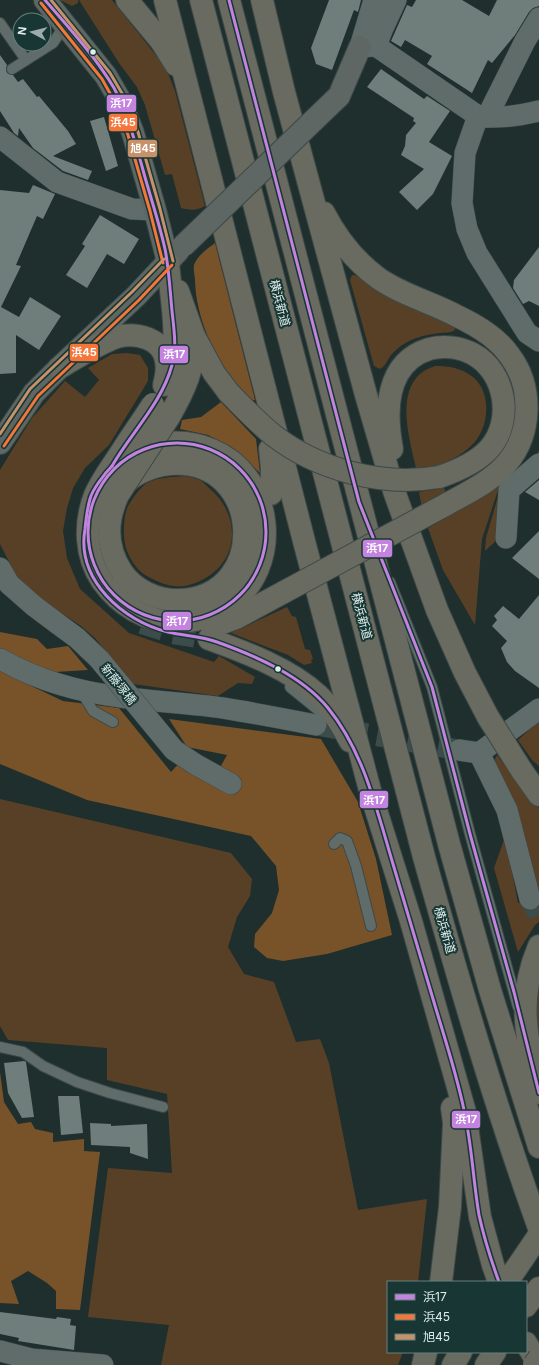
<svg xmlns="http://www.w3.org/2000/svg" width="539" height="1365" viewBox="0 0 539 1365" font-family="Inter,'Noto Sans JP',sans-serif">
<rect width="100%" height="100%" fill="#1f2f2d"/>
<g fill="#584027">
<path d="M60 0H78V3L72 6Z"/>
<path d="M79 0H112L166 68 175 91 205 206C196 211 191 210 181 208L172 174 165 175 145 105 137 87 119 63Z"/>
<path d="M352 275 360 276 454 326 455 330 451 332C428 334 408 336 391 355 387 360 386 366 380 369L374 366 350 280Z"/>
<path d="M127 353 140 355 148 368V381L109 445 85 468 73 488 67 508 63 531 67 558 80 589 129 633 214 662 219 656 255 677 252 684 238 683 218 696 133 684 95 638 81 626 33 594 17 577 0 544V470L32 418 65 381 85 397 99 380 88 368 112 354Z"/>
<path d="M435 366C446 366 457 367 467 373 492 386 491 424 474 443 459 459 438 466 417 472 410 439 390 380 435 366Z"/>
<path d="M539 451V455L504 488 501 536 485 551 486 538 499 493 504 485Z"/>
<path d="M185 476C190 477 196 478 200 480 203 482 206 485 209 488 242 515 240 563 200 581 186 588 173 588 159 582 141 574 135 569 127 551 123 541 123 523 126 512 127 505 140 487 147 483 158 477 173 477 185 476Z"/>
<path d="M499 487 482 539 475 625 443 570 428 528Z"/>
<path d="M444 488 447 496 422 508 419 492Z"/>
<path d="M287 607 292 616 296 617 305 649 310 650 313 659 311 660 312 663 304 665 288 655 231 633Z"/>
<path d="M539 721V766L532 760 518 740Z"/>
<path d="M497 755 532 802 539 808V893L494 761Z"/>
<path d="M0 799 231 853 252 879 250 896 237 917 228 947 244 974 274 982 296 1042 320 1039 329 1063 358 1210 427 1199 418 1282H388V1352H403L398 1365H161L169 1325 88 1317 108 1168 172 1173 167 1094 107 1080V1048L8 1040 0 1026Z"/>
<path d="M505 837 518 903 539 896V922L535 925 518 952 494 868Z"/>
<path d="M539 969V1047L535 1026Z"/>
</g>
<g fill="#785228">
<path d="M215 243 255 400H252C246 395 240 389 235 383 213 355 196 316 195 281 195 276 193 270 194 265 197 256 207 249 215 243Z"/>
<path d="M221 402 256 439 260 473 237 451 208 435 180 429 182 420 201 417Z"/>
<path d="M0 632 37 639 47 649 68 646 88 670 55 672 22 661H0Z"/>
<path d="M0 671 63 701 119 708 171 772 180 762 213 780 227 755 187 747 169 719 321 739 358 802 376 859 392 935 327 954 283 961 267 958 254 947 255 934 272 913 279 890 276 866 251 836 87 800 0 764Z"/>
<path d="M0 1072 4 1102 18 1124 31 1122 35 1129 53 1133V1142L84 1139V1151L100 1152 80 1310 56 1309V1291L47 1283 28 1271 11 1281 19 1304 0 1303Z"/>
</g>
<g fill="#6f7d7b">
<path d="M329 0H361L358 12 354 10 332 70 316 64 311 48Z"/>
<path d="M416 0H462L489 16 497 0H539V6L533 8 529 12 515 35 492 63 488 60 472 93 427 64 432 56 405 40 401 47 391 41 407 5 412 7Z"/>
<path d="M0 55 7 65 6 69 7 73 13 75 18 82 23 79 37 97 39 96 68 131 76 144 53 156 92 171 88 180 63 171 33 148 19 128 18 136 14 133 0 111Z"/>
<path d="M381 69 424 99 427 96 450 111 429 142 452 156 433 194 417 210 399 192 424 169 401 155 405 146 406 135 416 123 413 121 414 118 367 87Z"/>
<path d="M104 117 118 166 106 171 90 121Z"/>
<path d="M33 185 55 194 43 219 37 216 16 265 21 266 1 307 19 317 30 297 61 316 39 350 16 335V373L0 374V190L29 193Z"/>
<path d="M100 215 139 239 124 264 107 254 87 288 66 275 85 246 82 244Z"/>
<path d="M539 247V306L529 301 523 304 513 288 514 280Z"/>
<path d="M539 480V500L525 492Z"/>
<path d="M539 531V579L512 558Z"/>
<path d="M539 595V688L515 671 507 662 501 648 507 641 492 626 497 620 494 616 503 606 519 619Z"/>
<path d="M24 1061 26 1062 34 1117 22 1118 8 1093 4 1063Z"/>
<path d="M58 1096H79L83 1133 61 1135Z"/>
<path d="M90 1123 111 1124V1126L147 1124 148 1159 130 1153V1147L91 1145Z"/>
<path d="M0 1312 56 1319 57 1317 71 1319 70 1325 76 1326 74 1350 18 1341 19 1338 0 1334Z"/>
</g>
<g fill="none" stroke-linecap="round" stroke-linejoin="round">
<g stroke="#3c4c4a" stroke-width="21" stroke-dasharray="21 10" stroke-linecap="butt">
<path d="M316 725 459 750"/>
<path d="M530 899 539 914"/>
</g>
<path stroke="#3c4c4a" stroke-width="22" stroke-dasharray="22 11" stroke-linecap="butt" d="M142 623 173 633 209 639"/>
<g stroke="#3c4948" stroke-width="12">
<g id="lane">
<path d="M0 23 26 60"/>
<path d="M12 69 53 43 65 25"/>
<path d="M390 582 432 687 470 834 518 1007"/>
<path d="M290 687 322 713"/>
<path d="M81 691 93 711 113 722"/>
<path d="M334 844 340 838 347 841 356 866 371 926"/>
<path d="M0 1047 23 1052 43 1066 77 1082 110 1093 163 1107"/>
</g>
</g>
<g stroke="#3c4948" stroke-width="22">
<g id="street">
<path d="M374 0 360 47 376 46 478 116C499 119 519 116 539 111"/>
<path d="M376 46 383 28 396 0"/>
<path d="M478 116 465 153 462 203 467 229 477 253 527 333 539 341"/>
<path d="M487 117 525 41 539 18"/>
<path d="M0 137 57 182 132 209 155 210"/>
<path d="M506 538 509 490 539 464"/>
<path d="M0 568 9 584 34 606 58 624"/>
<path d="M0 659C37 680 78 692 121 697 155 702 189 703 223 708 254 713 285 719 316 725"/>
<path d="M174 750 195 764 231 784"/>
<path d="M459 750 479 753 539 709"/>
<path d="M479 753 507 810 530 899"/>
<path d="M0 1351 31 1359 103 1365"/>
</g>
</g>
<g stroke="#3c4948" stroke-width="24">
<g id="secondary">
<path d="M45 0 106 76 121 102 133 133 155 210 168 262"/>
<path d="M339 96 360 47"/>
<path d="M0 443 34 393 59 368 136 296 178 251"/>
</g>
</g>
<g stroke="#3c4948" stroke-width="24">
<g id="highway">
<path d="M127 0 161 41 176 65"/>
<path d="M165 0 305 545 371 794 411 921 465 1112 480 1217 493 1265 499 1282"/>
<path d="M201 0 424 857C459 982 495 1106 539 1228"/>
<path d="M229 0 449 844 490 990 539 1147"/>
<path d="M262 0 284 92 366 395 394 491 437 610 465 673 488 717"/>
<path d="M324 213C337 238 355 261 378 278 402 295 431 302 457 316 476 325 498 338 510 356 533 387 532 433 507 463 492 481 467 493 447 504"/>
<path d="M168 262C171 298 179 335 171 370"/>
<path d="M178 291 194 336 214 373 229 393"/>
<path d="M59 368C76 358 99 343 117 337 136 332 163 338 166 361 168 369 166 377 164 385"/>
<path d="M169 417C185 389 195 368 194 336"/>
<path d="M270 449 272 469 271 494"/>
<path d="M392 449C385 411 385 363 429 349 443 345 460 347 473 354 506 372 514 421 489 449 476 463 457 471 439 477"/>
<path d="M122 572C134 590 158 601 180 600 272 596 262 456 170 464 152 466 137 472 124 484"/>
<path d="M102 581C119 605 146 622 176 622 195 622 211 617 227 606 284 569 275 476 212 450 188 439 160 441 135 450"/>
<path d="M212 627 236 618 284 592"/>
<path d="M209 639C245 652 290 669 318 695 331 707 342 726 350 741"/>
<path d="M522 771 539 795"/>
<path d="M539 946C516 1000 527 1038 539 1093"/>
<path d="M441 1282 450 1207 454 1123 452 1108"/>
<path d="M507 1282 539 1235"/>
<path d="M526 1306 539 1288"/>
<path d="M526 1343 539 1365"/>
<path d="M423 1365 426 1352"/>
<path d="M453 1365 461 1352"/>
<path d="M486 1365 495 1352"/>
</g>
</g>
<use href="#lane" stroke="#606c6a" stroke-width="10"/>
<use href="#street" stroke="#606c6a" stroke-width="21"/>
<use href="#secondary" stroke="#5e6763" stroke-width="22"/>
<use href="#highway" stroke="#696a60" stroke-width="22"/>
<g stroke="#3c4948" stroke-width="22" stroke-linecap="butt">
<path id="street-bridge" d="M58 624 77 638 99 659 174 750"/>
</g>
<g stroke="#3c4948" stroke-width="24" stroke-linecap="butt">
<path id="secondary-bridge" d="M183 246 339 96"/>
</g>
<g stroke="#3c4948" stroke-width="24" stroke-linecap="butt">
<g id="highway-bridge">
<path d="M229 393C243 407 257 422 273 435 318 470 383 487 439 477"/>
<path d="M122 572C106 548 106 521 118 495L169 417"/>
<path d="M102 581C85 556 84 523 95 495 102 479 113 465 122 451 132 435 143 420 153 404"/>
<path d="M284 592 447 504"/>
<path d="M488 717 522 771"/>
<path d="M534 1365 539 1358"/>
</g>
</g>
<use href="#street-bridge" stroke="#606c6a" stroke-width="21"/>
<use href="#secondary-bridge" stroke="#5e6763" stroke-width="22"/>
<use href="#highway-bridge" stroke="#696a60" stroke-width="22"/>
<g stroke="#183633" stroke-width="6">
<g id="bus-1">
<path d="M45 0C69 28 95 56 114 88 128 114 135 142 143 170 150 196 159 222 165 249 169 269 170 290 172 311 174 330 177 347 172 365 162 403 131 433 112 466"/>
<path d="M229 0 359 502 432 687 470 834 514 992 539 1093"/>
<circle cx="177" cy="532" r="89"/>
<path d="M112 466C105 473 92 490 90 499 87 509 86 519 85 529 76 580 123 621 168 632 185 636 201 636 217 642 256 656 302 676 328 708 364 752 377 811 393 864 408 913 422 961 436 1009 446 1042 457 1076 464 1110 472 1145 473 1180 479 1215 484 1238 491 1260 499 1282"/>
</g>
</g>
<g stroke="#183633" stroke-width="6">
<g id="bus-2">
<path d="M41 3 102 79 116 104 128 135 150 211 163 263"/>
<path d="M4 446 38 396 139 300 172 265"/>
</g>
</g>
<g stroke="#183633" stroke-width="6">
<g id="bus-3">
<path d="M51 0 110 73 126 100 138 132 160 209 173 261"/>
<path d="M0 434 30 389 132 292 164 259"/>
</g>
</g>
<use href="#bus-1" stroke="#c483df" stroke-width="3"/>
<use href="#bus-2" stroke="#f5763a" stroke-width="3"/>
<use href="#bus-3" stroke="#c7916a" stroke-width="3"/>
</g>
<g fill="#deefed" stroke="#183633" stroke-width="1.5">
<circle cx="93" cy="52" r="3.5"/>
<circle cx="278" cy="669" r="3.5"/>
</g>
<g text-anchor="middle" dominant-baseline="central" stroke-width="4" stroke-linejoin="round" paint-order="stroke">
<g font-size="12" fill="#deefed" stroke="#183633">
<text transform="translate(280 303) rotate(75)">横浜新道</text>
<text transform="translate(362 616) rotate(75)">横浜新道</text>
<text transform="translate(119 684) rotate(51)">新藤塚橋</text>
<text transform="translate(445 930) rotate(74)">横浜新道</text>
</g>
</g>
<g stroke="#183633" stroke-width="1.5">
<rect x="106" y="94" width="31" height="19" rx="4" fill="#c483df"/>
<rect x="108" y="113" width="30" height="19" rx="4" fill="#f5763a"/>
<rect x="127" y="139" width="31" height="19" rx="4" fill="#c7916a"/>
<rect x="69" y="343" width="30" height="19" rx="4" fill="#f5763a"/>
<rect x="159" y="345" width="30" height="19" rx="4" fill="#c483df"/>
<rect x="362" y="539" width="31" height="19" rx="4" fill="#c483df"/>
<rect x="162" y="611" width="30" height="20" rx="4" fill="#c483df"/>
<rect x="359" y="790" width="30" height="19" rx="4" fill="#c483df"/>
<rect x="451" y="1110" width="30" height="19" rx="4" fill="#c483df"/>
</g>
<g font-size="11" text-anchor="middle" font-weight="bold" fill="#fff">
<text x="121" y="107">浜17</text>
<text x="123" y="126">浜45</text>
<text x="143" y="152">旭45</text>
<text x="84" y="356">浜45</text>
<text x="174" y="358">浜17</text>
<text x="377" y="552">浜17</text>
<text x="177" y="625">浜17</text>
<text x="374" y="804">浜17</text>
<text x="466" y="1123">浜17</text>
</g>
<rect x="387" y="1281" width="140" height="72" fill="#183633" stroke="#67807d"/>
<rect x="395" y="1294" width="20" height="6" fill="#c483df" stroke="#67807d"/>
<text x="423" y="1301" font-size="12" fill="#deefed">浜17</text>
<rect x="395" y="1314" width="20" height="6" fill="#f5763a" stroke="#67807d"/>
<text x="423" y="1321" font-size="12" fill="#deefed">浜45</text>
<rect x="395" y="1334" width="20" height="6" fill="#c7916a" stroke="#67807d"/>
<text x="423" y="1341" font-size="12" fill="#deefed">旭45</text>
<g transform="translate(32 32) rotate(277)"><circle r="19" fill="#183633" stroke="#67807d"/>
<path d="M0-3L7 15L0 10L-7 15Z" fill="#9bacaa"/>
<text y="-6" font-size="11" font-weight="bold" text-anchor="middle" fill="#deefed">N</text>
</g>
</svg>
